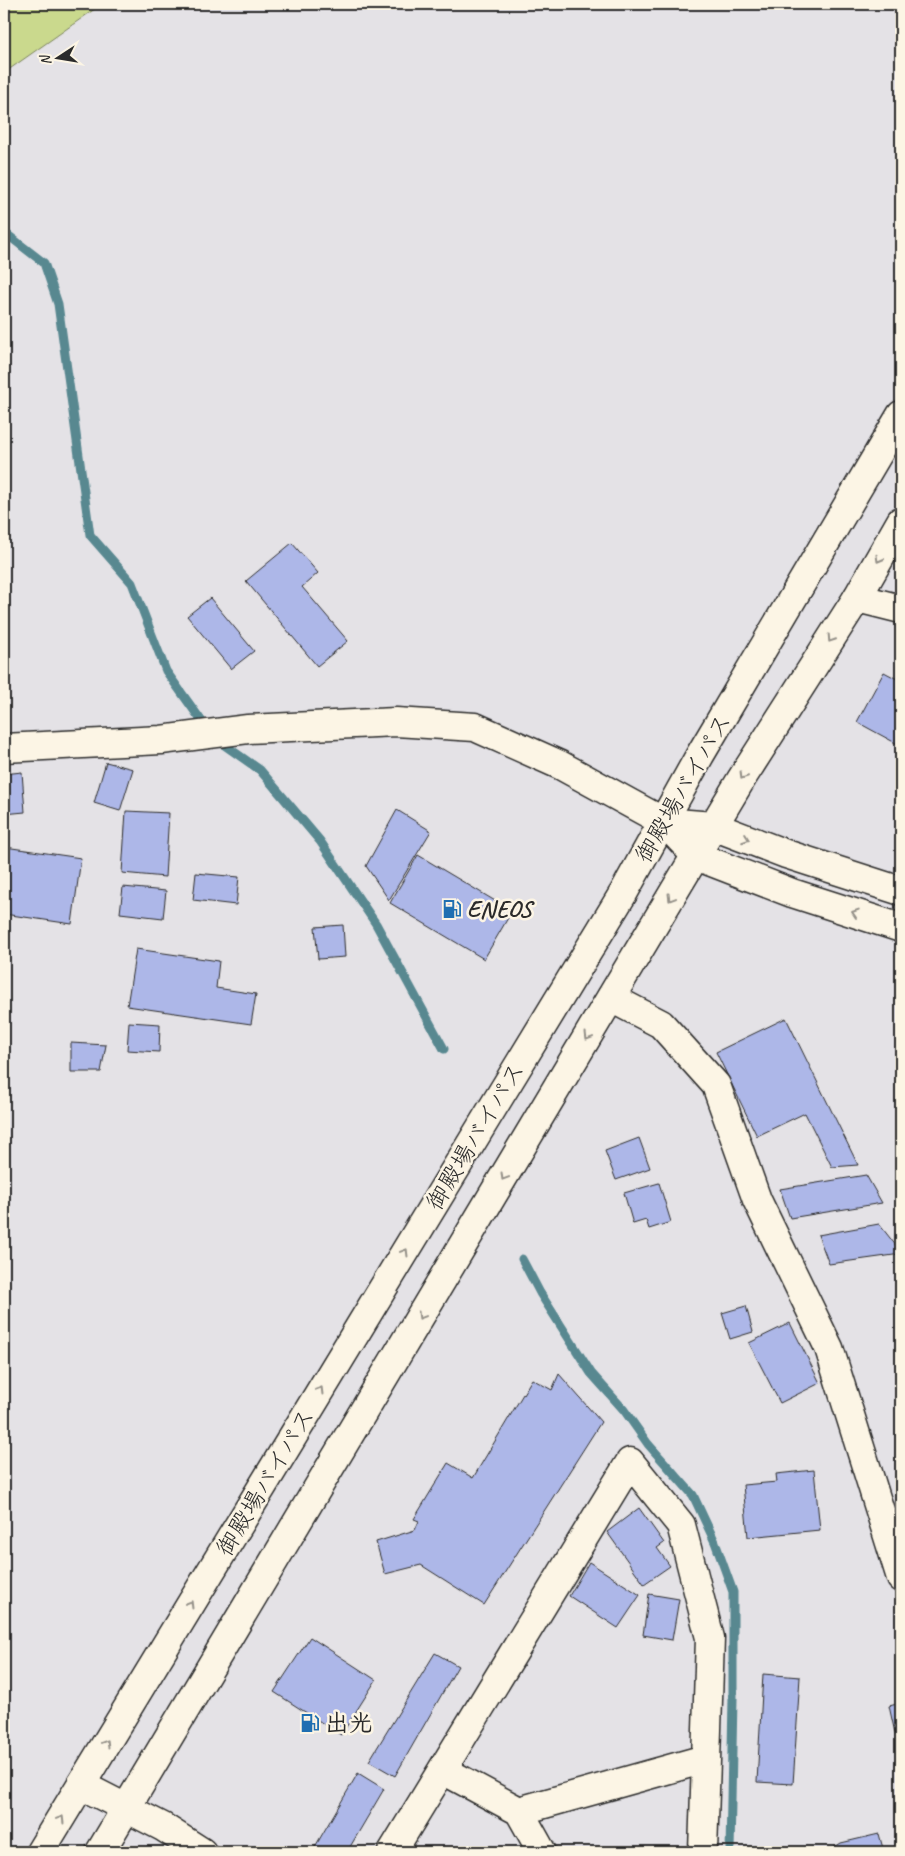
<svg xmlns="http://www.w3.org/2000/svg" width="905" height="1856" viewBox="0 0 905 1856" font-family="Caveat,'Klee One',sans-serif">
<rect width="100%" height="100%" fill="#e4e2e6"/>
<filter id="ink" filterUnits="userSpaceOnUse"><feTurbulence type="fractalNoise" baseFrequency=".02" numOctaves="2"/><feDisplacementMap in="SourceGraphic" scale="10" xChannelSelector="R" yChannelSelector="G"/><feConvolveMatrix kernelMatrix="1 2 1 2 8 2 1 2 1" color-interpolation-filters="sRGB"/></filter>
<g filter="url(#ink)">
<path fill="#cad98d" stroke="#7a825c" d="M4 4H99V6L4 73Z"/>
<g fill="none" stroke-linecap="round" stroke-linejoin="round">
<g stroke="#598890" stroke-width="9">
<path d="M4 232 44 263 58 304 90 535 132 583 166 671 213 737 260 770 320 841 376 924 444 1049"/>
<path d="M522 1259 540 1293 591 1373 624 1410 648 1444 693 1495 715 1542 733 1592V1698L730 1852"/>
</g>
</g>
<g fill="#adb7e8" stroke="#2b2b2b">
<path d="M292 543 318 573 302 587 348 641 317 666 246 581Z"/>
<path d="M210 598 254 651 231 669 187 616Z"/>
<path d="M884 672 901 681V746L857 722Z"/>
<path d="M106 762 133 769 120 811 94 803Z"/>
<path d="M22 772 25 812 4 814V774Z"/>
<path d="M397 810 431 831 389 900 366 866Z"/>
<path d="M126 811 169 813 165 877 122 873Z"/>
<path d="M5 847 81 858 72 924 4 914Z"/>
<path d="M418 855 512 911 484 959 390 903Z"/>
<path d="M196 873 239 877 236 905 193 900Z"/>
<path d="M123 887 166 891 163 918 120 913Z"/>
<path d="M343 925 345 957 318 959 315 927Z"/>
<path d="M136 949 219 961 216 988 256 994 251 1024 127 1006Z"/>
<path d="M786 1018 858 1165 832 1167 805 1113 757 1136 716 1052Z"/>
<path d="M129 1022 160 1024 159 1052 127 1050Z"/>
<path d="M71 1043 106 1045 101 1072H71Z"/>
<path d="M639 1138 650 1168 616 1180 605 1151Z"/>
<path d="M866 1175 882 1203 790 1218 780 1189Z"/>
<path d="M659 1183 671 1222 649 1229 646 1220 633 1224 624 1193Z"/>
<path d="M879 1224 901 1252V1254L829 1264 818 1235Z"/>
<path d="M746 1306 753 1332 730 1339 722 1313Z"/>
<path d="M790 1323 820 1383 780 1403 749 1343Z"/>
<path d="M559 1374 601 1422 484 1605 421 1565 385 1574 376 1542 415 1530 419 1521 414 1519 448 1463 473 1478 532 1379 552 1390Z"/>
<path d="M814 1470 820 1530 748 1537 743 1485 777 1482 776 1474Z"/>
<path d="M639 1508 664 1543 657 1548 670 1566 644 1584 607 1532Z"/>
<path d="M589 1562 640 1595 618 1628 569 1596Z"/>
<path d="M649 1594 679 1599 672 1640 643 1635Z"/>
<path d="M310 1637 376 1680 341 1735 274 1692Z"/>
<path d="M435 1653 458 1666 395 1776 369 1761Z"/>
<path d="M763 1674 800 1677 793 1784 757 1782Z"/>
<path d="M901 1703V1760L889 1706Z"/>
<path d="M358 1773 384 1789 347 1852H312Z"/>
<path d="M879 1834 884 1852H827L841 1843Z"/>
</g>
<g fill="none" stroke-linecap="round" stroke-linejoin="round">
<g stroke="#2b2b2b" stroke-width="31">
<g id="minor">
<path d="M857 598 901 609"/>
<path d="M4 748 161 740 248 729 396 722 475 727 560 765 664 822 696 856 792 893 901 928"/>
<path d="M664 822 713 826 786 854 901 891"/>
<path d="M611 998 661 1024 716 1085 757 1200 829 1348 901 1578"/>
<path d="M443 1770 519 1811 542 1852"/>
<path d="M81 1785 163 1827 202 1852"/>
<path d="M519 1811 705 1759"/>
<path d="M392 1852 630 1462 681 1525 710 1638 703 1852"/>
</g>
</g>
<g stroke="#2b2b2b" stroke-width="31">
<g id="highway">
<path d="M40 1852 624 892 700 755 901 415"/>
<path d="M100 1852 742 778 857 598 901 521"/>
</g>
</g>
<use href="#minor" stroke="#fcf5e5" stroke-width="28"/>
<use href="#highway" stroke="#fcf5e5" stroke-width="28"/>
</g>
<defs><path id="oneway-chevron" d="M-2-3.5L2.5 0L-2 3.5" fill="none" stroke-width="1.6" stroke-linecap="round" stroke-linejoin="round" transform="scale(1.25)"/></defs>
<g stroke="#949088">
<use href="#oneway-chevron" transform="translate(879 559) rotate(120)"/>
<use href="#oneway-chevron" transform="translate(831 639) rotate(123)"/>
<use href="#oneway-chevron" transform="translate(743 776) rotate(122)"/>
<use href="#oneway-chevron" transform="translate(746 839) rotate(20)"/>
<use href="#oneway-chevron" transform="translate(671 898) rotate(121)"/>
<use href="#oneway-chevron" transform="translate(855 913) rotate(-162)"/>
<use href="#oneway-chevron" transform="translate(588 1037) rotate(121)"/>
<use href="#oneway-chevron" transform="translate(504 1177) rotate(121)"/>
<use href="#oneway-chevron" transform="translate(405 1252) rotate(-59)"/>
<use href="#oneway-chevron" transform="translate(421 1316) rotate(121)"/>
<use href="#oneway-chevron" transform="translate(320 1390) rotate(-59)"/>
<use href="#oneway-chevron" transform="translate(190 1604) rotate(-59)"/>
<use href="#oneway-chevron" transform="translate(106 1743) rotate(-59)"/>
<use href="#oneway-chevron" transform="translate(61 1819) rotate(-59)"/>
</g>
</g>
<defs>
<g id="fuel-bare" transform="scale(1.5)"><path d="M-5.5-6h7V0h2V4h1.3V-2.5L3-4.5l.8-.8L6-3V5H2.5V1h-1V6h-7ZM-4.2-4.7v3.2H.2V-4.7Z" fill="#1f6fb2" stroke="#fcf5e5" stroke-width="2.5" paint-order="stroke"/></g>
</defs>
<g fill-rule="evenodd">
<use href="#fuel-bare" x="452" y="909"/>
<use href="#fuel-bare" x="310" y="1723"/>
</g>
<g text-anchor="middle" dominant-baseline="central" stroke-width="5" stroke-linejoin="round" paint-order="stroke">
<g font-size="24" fill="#2b2b2b" stroke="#fcf5e5">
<text transform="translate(683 788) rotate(-60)">御殿場バイパス</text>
<text transform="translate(475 1136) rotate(-59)">御殿場バイパス</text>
<text transform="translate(265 1482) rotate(-59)">御殿場バイパス</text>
</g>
<g font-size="24" font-weight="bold" fill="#2b2b2b" stroke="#fcf5e5" text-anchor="start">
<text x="467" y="909">ENEOS</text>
<text x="325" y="1723">出光</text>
</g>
</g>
<rect width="905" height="1856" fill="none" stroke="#fcf5e5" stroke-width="20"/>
<rect x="10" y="10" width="885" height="1836" fill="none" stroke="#2b2b2b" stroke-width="2" filter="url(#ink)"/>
<g transform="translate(58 58) rotate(258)" stroke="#fcf5e5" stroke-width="4" paint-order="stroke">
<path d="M0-4L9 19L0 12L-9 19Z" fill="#2b2b2b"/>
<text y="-8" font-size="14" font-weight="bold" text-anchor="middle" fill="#2b2b2b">N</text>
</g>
</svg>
